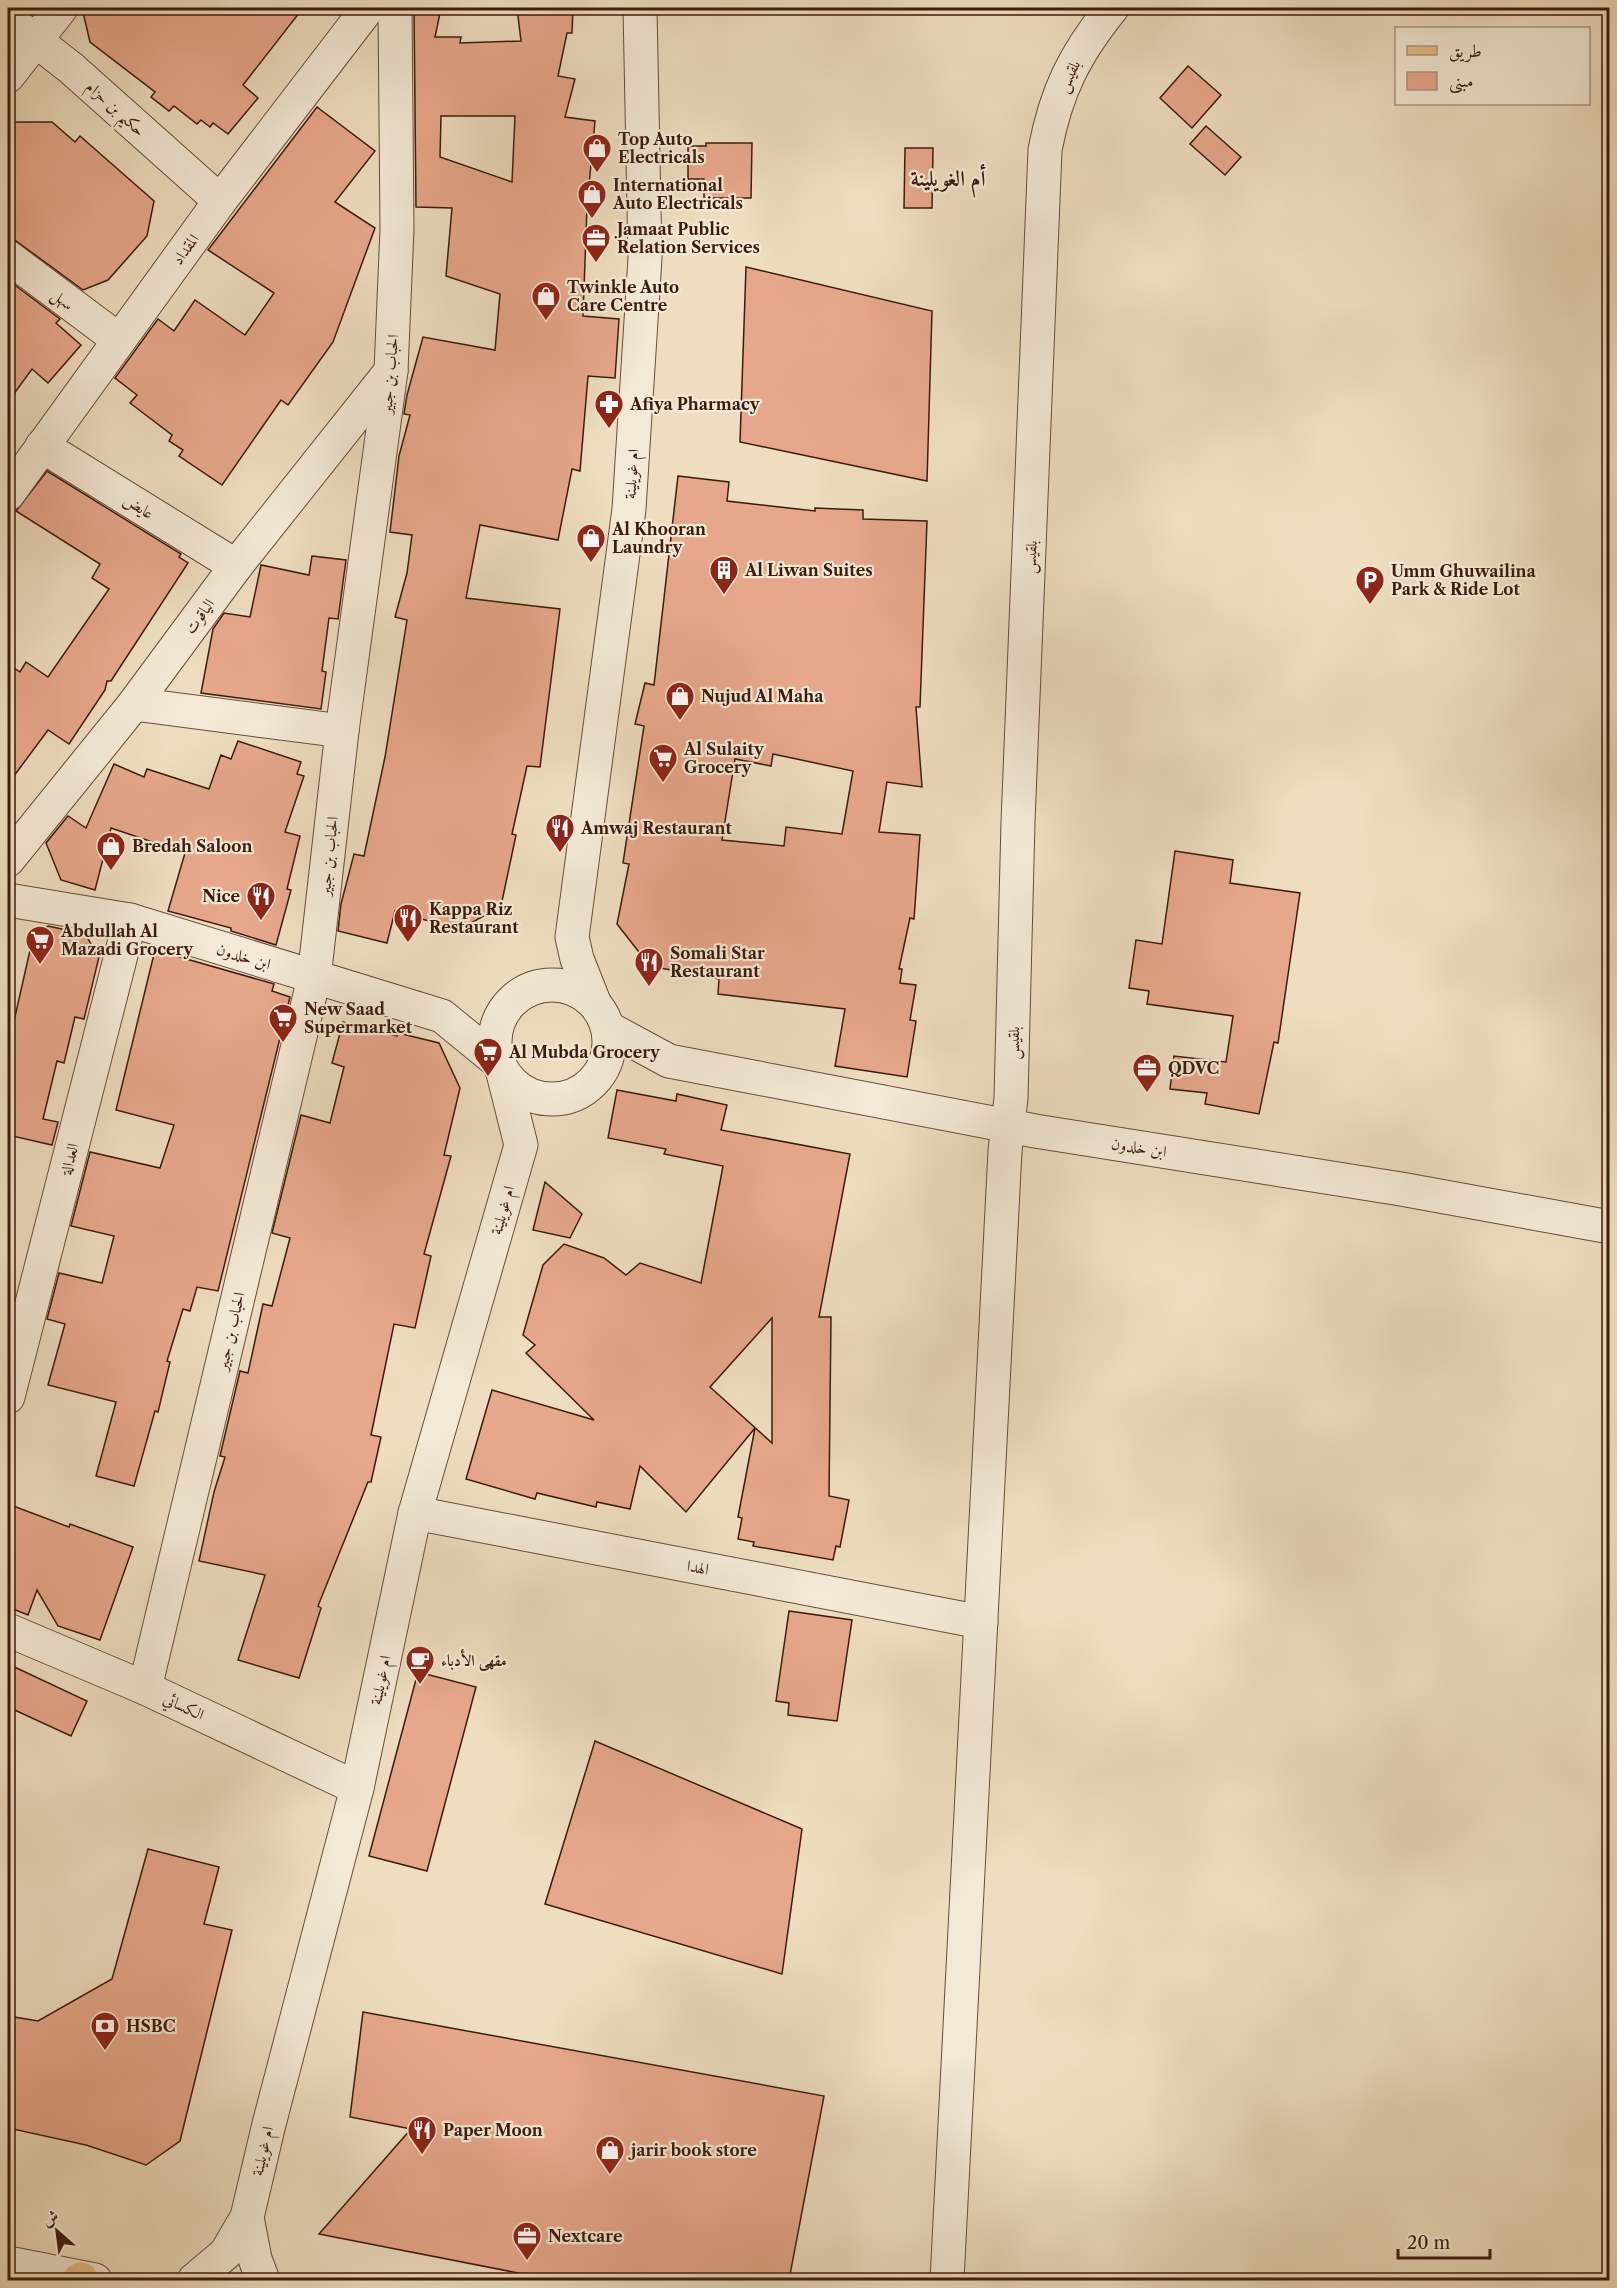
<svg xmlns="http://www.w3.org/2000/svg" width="1617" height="2288" viewBox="0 0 1617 2288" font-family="'Libre Caslon Text',Amiri,serif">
<rect width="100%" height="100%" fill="#eeddc0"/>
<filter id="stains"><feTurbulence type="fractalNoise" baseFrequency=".00333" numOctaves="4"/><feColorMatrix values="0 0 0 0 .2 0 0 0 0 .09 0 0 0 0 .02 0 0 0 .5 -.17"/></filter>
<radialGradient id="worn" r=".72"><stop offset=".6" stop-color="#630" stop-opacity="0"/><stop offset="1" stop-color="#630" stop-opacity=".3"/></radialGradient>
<g fill="#e7a78b" stroke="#3c1b0d" stroke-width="1.5" fill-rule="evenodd">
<path d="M82 8H303L243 85 258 98 228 134 213 123 210 127 201 120 197 124 174 106 169 111 151 97 155 92 90 42Z"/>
<path d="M414 8 440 13 435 37H461L460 43 521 41 517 8H573L572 33H567L558 76 575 79 565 117 595 121 587 207 583 316 619 319 615 378 588 376 580 471 572 469 558 540 480 525 466 598 560 609 540 767 527 766 512 834 516 835 501 906 459 930 395 911 387 943 338 931 341 904 354 854 364 856 385 757 407 620 395 617 407 573 412 535 390 532 399 456 410 415 404 414 407 395 423 337 495 350 500 294 446 276 452 208 416 207ZM441 116H515L512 182 440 157Z"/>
<path d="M1188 66 1221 95 1192 128 1160 98Z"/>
<path d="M317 107 375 151 335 202 375 228 333 342 288 405 281 400 222 485 179 456 183 450 169 441 172 435 130 403 137 395 115 378 158 319 174 331 195 300 245 335 274 293 208 250Z"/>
<path d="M8 122H52L75 142 80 136 154 201 147 236 108 280 83 290 8 235Z"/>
<path d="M1206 126 1241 157 1225 175 1190 144Z"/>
<path d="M706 143H752L751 198H704V179H688V146H706Z"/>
<path d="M905 148H933L932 208H904Z"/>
<path d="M746 267 932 311 927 481 740 442Z"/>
<path d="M8 280 60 319 56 323 81 345 48 383 32 369 8 402Z"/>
<path d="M47 471 181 554 179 557 188 563 111 681H107L105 690 69 744 48 730 8 784V664L20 672 26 662 48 677 109 589 92 578 100 564 16 511Z"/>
<path d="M678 476 729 482 727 501 815 511V508L863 510V519L927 521 920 707H916L922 787 887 782 879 832 920 835 914 919 910 918 899 969H902L900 983 916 985 910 1020 916 1021 907 1077 835 1066 845 1009 718 994 719 979 650 966 617 924 629 864 623 863 644 726 635 724 645 683 654 685ZM773 754 853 771 842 834 786 827 784 846 722 840 735 759 771 766Z"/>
<path d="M312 556 346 560 338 619 329 618 322 671 326 672 321 709 201 693 213 629 224 613 250 617 261 565 309 575Z"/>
<path d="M238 741 301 762 297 774 304 776 285 832 300 836 287 889 291 890 276 945 231 931V928L168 911 185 853 111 828 95 890 61 880 46 843 68 816 86 828 114 764 144 777 147 769 209 789 221 755 231 759Z"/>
<path d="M1175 851 1233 860 1230 883 1300 893 1278 1043 1274 1042 1259 1114 1205 1104 1207 1093 1170 1089 1174 1056 1226 1062 1233 1016 1147 1004 1149 991 1129 988 1136 940 1162 944Z"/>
<path d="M48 926 85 934 99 957 84 1019 75 1017 64 1063 57 1061 43 1119 58 1122 52 1145 8 1135V1029L12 1030 33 937Z"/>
<path d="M155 950 274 984 272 991 290 997 218 1291 197 1287 190 1311 183 1309 167 1361 170 1362 158 1412 155 1411 134 1486 96 1476 116 1402 48 1385 65 1324 47 1319 59 1273 102 1283 114 1236 71 1226 90 1152 160 1168 174 1125 116 1110Z"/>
<path d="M343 1022 397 1036 398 1033 439 1043 460 1088 444 1155 451 1156 424 1254 431 1256 415 1328 394 1324 371 1435 381 1437 371 1482H368L318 1606 321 1608 299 1678 238 1660 265 1575 199 1561 214 1492 225 1457 220 1456 240 1371 248 1373 263 1304 272 1306 290 1238 272 1233 301 1115 330 1123 344 1067 332 1063Z"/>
<path d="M617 1090 676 1101 677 1094 727 1105 721 1130 850 1154 819 1317H831L829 1496 849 1500 840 1547 836 1546 833 1560 753 1546 754 1542 738 1539 742 1518 738 1517 755 1428 686 1512 640 1466 630 1509 597 1502 596 1507 537 1493 535 1499 466 1479 492 1390 594 1420 526 1353 535 1345 523 1335 543 1265 564 1244 604 1258 626 1275 640 1263 701 1283 723 1166 664 1154 666 1149 608 1138ZM772 1318V1443L710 1387Z"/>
<path d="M545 1182 582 1214 570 1238 533 1230Z"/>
<path d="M8 1504 69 1527 70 1524 133 1547 100 1640 58 1626 37 1590 28 1615 8 1607Z"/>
<path d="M789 1611 852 1620 837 1721 788 1715 789 1703 776 1701Z"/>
<path d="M8 1664 87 1701 71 1736 8 1707Z"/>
<path d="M418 1672 476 1687 427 1871 369 1856Z"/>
<path d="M595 1741 802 1829 782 1974 545 1904Z"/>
<path d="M148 1849 219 1867 204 1924 232 1930 180 2141 146 2165 86 2145 8 2128V2016L38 2021 112 1979Z"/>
<path d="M363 2012 824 2096 789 2280H554L319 2234 411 2129 350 2117Z"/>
</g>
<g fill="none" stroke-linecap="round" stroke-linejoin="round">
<g stroke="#684c3a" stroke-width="35">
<g id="minor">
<path d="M8 19 71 68 220 201"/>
<path d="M8 76 61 8"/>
<path d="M8 257 119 340"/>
<path d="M42 446 236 566"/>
<path d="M8 494 220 201 368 8"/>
<path d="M134 704 342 731"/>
<path d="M8 860 134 704 236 566 391 371"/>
<path d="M8 900 130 920 442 1016 497 1061"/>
<circle cx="552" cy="1042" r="57"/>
<path d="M594 1002 577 959 572 937 629 509 645 258 640 8"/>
<path d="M608 1028 669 1061 1035 1131 1401 1189 1610 1227"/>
<path d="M8 1397 130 920"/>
<path d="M415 1513 981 1622"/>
<path d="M8 1630 145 1688 357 1788"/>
<path d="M145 1688 314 978 342 731 391 371 397 229 395 8"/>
<path d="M247 2217 255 2259 263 2280"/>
<path d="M8 2263 95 2280"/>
<path d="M194 2280 226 2253 247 2217 269 2124 357 1788 415 1513 521 1145 503 1073"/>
<path d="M947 2280 1005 1151 1011 1098 1018 822 1045 150C1056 91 1075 54 1112 8"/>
</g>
</g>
<g stroke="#3c1b0d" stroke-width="35">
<path id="major" d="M79 2280 81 2279"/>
</g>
<use href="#minor" stroke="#f4e9d6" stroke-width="33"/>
<use href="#major" stroke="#e7be80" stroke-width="33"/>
</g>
<defs>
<g id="shop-pin" transform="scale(1.5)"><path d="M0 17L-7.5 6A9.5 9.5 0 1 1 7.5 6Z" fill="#8f2418" stroke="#f4e9d6"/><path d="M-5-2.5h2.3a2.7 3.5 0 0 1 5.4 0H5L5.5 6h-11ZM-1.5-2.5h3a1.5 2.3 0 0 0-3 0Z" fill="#fff"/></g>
<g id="office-pin" transform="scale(1.5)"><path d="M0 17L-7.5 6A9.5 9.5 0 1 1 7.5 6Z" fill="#8f2418" stroke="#f4e9d6"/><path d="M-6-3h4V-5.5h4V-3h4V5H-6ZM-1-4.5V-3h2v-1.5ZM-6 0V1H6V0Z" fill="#fff"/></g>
<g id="pharmacy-pin" transform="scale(1.5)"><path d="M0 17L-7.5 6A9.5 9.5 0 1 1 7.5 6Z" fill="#8f2418" stroke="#f4e9d6"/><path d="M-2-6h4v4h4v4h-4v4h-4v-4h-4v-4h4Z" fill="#fff"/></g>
<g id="building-pin" transform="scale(1.5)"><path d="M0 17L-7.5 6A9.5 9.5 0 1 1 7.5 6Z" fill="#8f2418" stroke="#f4e9d6"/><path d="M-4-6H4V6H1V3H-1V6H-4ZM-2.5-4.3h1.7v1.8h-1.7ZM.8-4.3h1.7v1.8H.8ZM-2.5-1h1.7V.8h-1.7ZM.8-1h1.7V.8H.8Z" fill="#fff"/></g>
<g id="parking-pin" transform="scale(1.5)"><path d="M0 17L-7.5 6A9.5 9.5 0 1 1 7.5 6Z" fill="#8f2418" stroke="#f4e9d6"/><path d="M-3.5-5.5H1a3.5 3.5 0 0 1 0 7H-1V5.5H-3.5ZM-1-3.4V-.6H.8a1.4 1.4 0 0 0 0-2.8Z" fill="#fff"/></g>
<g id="supermarket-pin" transform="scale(1.5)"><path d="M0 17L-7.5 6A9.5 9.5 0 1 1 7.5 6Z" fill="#8f2418" stroke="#f4e9d6"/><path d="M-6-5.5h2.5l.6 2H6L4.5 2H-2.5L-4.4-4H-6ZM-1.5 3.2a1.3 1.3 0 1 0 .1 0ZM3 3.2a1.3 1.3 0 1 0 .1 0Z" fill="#fff"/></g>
<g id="restaurant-pin" transform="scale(1.5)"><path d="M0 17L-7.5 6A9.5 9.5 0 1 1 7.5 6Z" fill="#8f2418" stroke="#f4e9d6"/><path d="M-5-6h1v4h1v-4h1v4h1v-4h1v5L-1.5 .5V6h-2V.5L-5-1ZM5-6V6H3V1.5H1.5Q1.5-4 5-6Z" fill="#fff"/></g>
<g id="cafe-pin" transform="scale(1.5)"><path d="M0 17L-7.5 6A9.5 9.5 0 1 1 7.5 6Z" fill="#8f2418" stroke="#f4e9d6"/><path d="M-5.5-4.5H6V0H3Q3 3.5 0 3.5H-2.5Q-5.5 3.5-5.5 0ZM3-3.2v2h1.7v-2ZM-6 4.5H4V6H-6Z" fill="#fff"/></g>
<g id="bank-pin" transform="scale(1.5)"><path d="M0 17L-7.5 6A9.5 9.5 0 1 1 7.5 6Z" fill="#8f2418" stroke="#f4e9d6"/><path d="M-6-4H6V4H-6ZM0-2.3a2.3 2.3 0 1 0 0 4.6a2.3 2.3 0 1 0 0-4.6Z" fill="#fff"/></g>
</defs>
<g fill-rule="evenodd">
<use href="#shop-pin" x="597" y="148"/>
<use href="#shop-pin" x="592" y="194"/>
<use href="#office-pin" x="596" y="238"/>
<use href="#shop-pin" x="546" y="296"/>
<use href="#pharmacy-pin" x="609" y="404"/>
<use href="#shop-pin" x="591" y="538"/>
<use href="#building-pin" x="724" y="570"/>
<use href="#parking-pin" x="1370" y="580"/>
<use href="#shop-pin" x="680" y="696"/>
<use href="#supermarket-pin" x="663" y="758"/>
<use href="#restaurant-pin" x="560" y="828"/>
<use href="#shop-pin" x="111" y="846"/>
<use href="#restaurant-pin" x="261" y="896"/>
<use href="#restaurant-pin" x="408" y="918"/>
<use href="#supermarket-pin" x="40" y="940"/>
<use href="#restaurant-pin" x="649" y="962"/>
<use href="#supermarket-pin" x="283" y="1018"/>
<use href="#supermarket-pin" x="488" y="1052"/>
<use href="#office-pin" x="1147" y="1068"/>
<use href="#cafe-pin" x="420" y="1660"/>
<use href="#bank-pin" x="105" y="2026"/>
<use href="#restaurant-pin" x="422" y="2130"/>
<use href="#shop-pin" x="610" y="2150"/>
<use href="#office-pin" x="527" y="2236"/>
</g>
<g text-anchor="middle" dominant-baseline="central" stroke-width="4.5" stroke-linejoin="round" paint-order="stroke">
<g font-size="16" fill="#3c1b0d" stroke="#f4e9d6">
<text transform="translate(1068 76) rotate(-65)">بلقيس</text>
<text transform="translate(116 108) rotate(42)">حكيم بن حزام</text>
<text transform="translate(185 249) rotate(-54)">المقداد</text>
<text transform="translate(63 299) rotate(37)">سهل</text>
<text transform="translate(389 374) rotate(-85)">الحباب بن جبير</text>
<text transform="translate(631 474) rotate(-86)">ام غويلينة</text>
<text transform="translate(139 506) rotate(32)">عايض</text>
<text transform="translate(1030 557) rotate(-87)">بلقيس</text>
<text transform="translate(199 616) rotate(-54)">الياقوت</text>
<text transform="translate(328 856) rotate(-84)">الحباب بن جبير</text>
<text transform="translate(244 956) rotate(17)">ابن خلدون</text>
<text transform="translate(1013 1043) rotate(-89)">بلقيس</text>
<text transform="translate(1139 1147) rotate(9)">ابن خلدون</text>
<text transform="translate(69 1159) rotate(-76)">العدالة</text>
<text transform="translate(502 1210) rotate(-74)">ام غويلينة</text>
<text transform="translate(230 1331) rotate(-77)">الحباب بن جبير</text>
<text transform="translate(698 1567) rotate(11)">الهدا</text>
<text transform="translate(380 1680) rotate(-78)">ام غويلينة</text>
<text transform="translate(184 1706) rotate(25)">الكسائي</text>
<text transform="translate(262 2151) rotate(-77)">ام غويلينة</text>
</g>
<g font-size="16" font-weight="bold" fill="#3c1b0d" stroke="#f4e9d6" text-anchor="start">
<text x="618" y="139">Top Auto<tspan x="618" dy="18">Electricals</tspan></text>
<text x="613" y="185">International<tspan x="613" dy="18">Auto Electricals</tspan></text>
<text x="617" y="229">Jamaat Public<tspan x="617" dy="18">Relation Services</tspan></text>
<text x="567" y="287">Twinkle Auto<tspan x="567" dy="18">Care Centre</tspan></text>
<text x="630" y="404">Afiya Pharmacy</text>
<text x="612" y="529">Al Khooran<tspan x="612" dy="18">Laundry</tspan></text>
<text x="745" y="570">Al Liwan Suites</text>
<text x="1391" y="571">Umm Ghuwailina<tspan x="1391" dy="18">Park &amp; Ride Lot</tspan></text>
<text x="701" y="696">Nujud Al Maha</text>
<text x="684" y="749">Al Sulaity<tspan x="684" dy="18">Grocery</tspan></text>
<text x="581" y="828">Amwaj Restaurant</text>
<text x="132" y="846">Bredah Saloon</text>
<text x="240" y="896" text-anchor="end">Nice</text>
<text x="429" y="909">Kappa Riz<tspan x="429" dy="18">Restaurant</tspan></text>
<text x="61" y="931">Abdullah Al<tspan x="61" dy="18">Mazadi Grocery</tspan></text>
<text x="670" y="953">Somali Star<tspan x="670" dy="18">Restaurant</tspan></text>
<text x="304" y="1009">New Saad<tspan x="304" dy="18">Supermarket</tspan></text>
<text x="509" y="1052">Al Mubda Grocery</text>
<text x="1168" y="1068">QDVC</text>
<text x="441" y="1660">مقهى الأدباء</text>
<text x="126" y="2026">HSBC</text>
<text x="443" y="2130">Paper Moon</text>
<text x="631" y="2150">jarir book store</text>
<text x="548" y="2236">Nextcare</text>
</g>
<g font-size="22" font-weight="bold" fill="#3c1b0d" stroke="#f4e9d6">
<text x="948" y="178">أم الغويلينة</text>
</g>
</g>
<rect width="1617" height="2288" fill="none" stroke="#eeddc0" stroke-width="30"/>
<rect x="9" y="9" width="1599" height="2270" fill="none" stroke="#3c1b0d" stroke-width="3"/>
<rect x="15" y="15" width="1587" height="2258" fill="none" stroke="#3c1b0d" stroke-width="1.5"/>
<rect x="1395" y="27" width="195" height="78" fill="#f4e9d6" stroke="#aa9786" stroke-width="1.5"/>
<rect x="1407" y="46" width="30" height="9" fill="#e7be80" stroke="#aa9786" stroke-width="1.5"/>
<text x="1449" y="57" font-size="18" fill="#3c1b0d">طريق</text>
<rect x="1407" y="72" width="30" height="18" fill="#e7a78b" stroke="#aa9786" stroke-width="1.5"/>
<text x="1449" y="87" font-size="18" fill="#3c1b0d">مبنى</text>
<g transform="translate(57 2231) rotate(332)" stroke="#f4e9d6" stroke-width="4.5" paint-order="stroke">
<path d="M0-4.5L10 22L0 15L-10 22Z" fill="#3c1b0d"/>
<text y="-9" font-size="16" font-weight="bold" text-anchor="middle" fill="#3c1b0d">ش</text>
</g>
<path d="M1398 2249v9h92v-9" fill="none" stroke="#3c1b0d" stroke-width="3"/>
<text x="1407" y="2249" font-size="18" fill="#3c1b0d" stroke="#f4e9d6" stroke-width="4.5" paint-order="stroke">20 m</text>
<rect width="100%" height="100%" filter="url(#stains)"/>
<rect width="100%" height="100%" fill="url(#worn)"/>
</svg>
